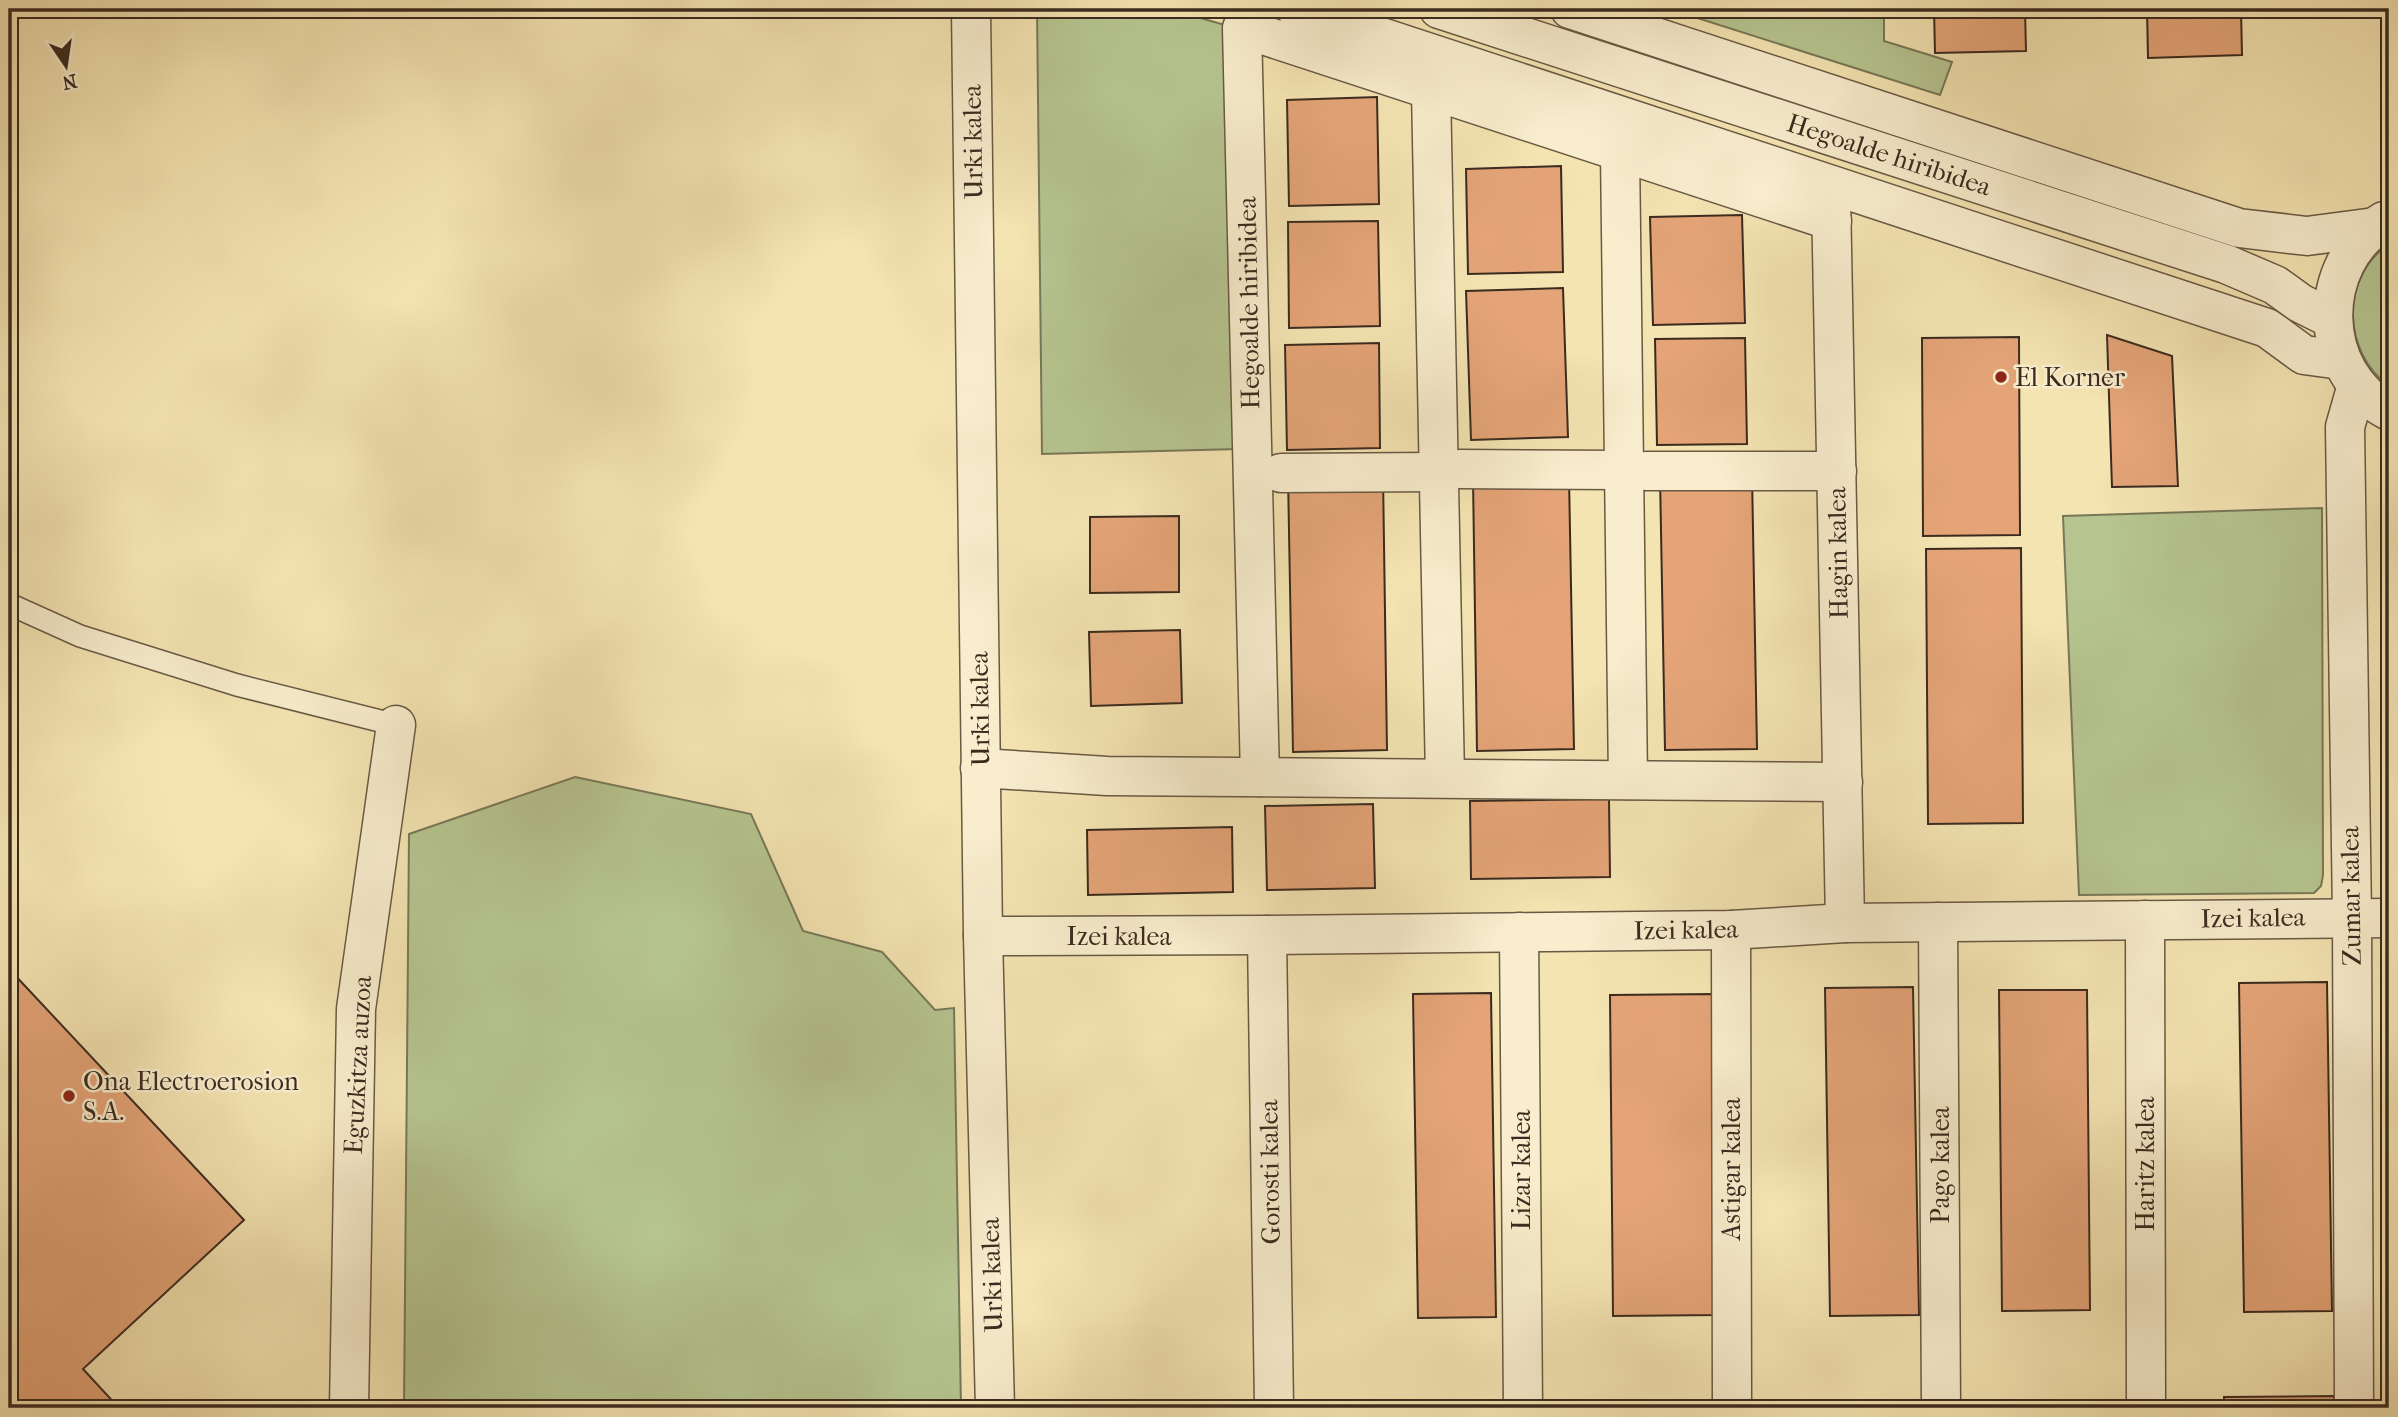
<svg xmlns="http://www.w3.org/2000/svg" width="2398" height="1417" viewBox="0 0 2398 1417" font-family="'IM FELL French Canon',serif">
<rect width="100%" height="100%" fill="#f4e4b2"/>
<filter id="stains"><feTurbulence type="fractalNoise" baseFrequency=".00286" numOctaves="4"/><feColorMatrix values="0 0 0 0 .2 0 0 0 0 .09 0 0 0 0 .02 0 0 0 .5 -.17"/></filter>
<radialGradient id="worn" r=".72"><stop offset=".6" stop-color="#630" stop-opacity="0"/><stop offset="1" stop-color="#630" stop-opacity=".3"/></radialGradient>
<g fill="#b6c590" stroke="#787858" stroke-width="2">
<path d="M1037 9H1169L1225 25 1239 449 1042 454Z"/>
<path d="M1669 9H1884V41L1952 62 1940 95Z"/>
<path d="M2389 244V386C2342 352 2340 277 2389 244Z"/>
<path d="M2322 508 2323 875 2321 886 2314 893 2079 895 2063 516Z"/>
<path d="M575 777 751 814 803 931 882 952 935 1010 954 1008 961 1408H404L409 834Z"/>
</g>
<g fill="#e4a477" stroke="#3b2b1f" stroke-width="2">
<path d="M1934 9H2025L2026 51 1935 53Z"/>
<path d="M2147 9H2241L2242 55 2148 58Z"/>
<path d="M1377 97 1379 204 1289 206 1287 100Z"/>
<path d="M1561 166 1563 272 1468 274 1466 169Z"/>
<path d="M1742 215 1745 323 1653 325 1650 217Z"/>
<path d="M1378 221 1380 326 1289 328 1288 222Z"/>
<path d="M1563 288 1568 437 1471 440 1466 291Z"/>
<path d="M2107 335 2172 356 2178 486 2112 487Z"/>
<path d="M2019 337 2020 535 1923 536 1922 338Z"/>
<path d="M1745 338 1747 444 1657 445 1655 339Z"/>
<path d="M1379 343 1380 448 1287 450 1285 345Z"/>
<path d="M1752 474 1757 749 1665 750 1660 476Z"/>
<path d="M1383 475 1387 750 1293 752 1288 476Z"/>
<path d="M1569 477 1574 749 1477 751 1473 479Z"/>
<path d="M1179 516V592L1090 593V517Z"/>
<path d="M2021 548 2023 823 1928 824 1926 549Z"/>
<path d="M1180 630 1182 703 1091 706 1089 632Z"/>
<path d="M1609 799 1610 877 1471 879 1470 801Z"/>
<path d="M1373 804 1375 888 1267 890 1265 806Z"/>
<path d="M1232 827 1233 892 1088 895 1087 830Z"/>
<path d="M11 971 244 1220 83 1369 119 1408H9V973Z"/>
<path d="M2327 982 2332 1311 2244 1312 2239 983Z"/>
<path d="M1913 987 1919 1315 1830 1316 1825 988Z"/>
<path d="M1999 990H2087L2090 1310 2002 1311Z"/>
<path d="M1491 993 1496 1317 1418 1318 1413 994Z"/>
<path d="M1714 994 1717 1315 1613 1316 1610 995Z"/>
<path d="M2334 1396V1408H2224V1397Z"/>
<path d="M2131 1400V1408H2031V1401Z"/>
<path d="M1923 1403V1408H1825V1405Z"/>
</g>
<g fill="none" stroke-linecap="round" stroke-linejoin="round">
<g stroke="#695944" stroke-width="24">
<path id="service" d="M9 604 80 636 237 685 396 725"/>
</g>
<g stroke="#695944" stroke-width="41">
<g id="minor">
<path d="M971 9 983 936 995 1408"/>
<path d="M1296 9 2267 328 2304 355 2341 360"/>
<path d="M1439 9 2226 264 2275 285 2300 303 2332 319"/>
<path d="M1570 9 2239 228 2307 236 2375 227"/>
<path d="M1431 90 1445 778"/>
<path d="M1620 152 1628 780"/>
<path d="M1831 197 1845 923"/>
<path d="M2384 221C2315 264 2316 373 2389 411"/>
<path d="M1460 469 1624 470"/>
<path d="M1646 471H1837"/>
<path d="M1281 473 1439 472"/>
<path d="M980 768 1107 776 1843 782"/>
<path d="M1260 777 1242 28 1832 221"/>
<path d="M2145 920 2146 1408"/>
<path d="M1938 922 1941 1408"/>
<path d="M1731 930 1732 1408"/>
<path d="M1519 932 1523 1408"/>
<path d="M1267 935 1274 1408"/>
<path d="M983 936 1267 935 1731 930 1845 923 2389 918"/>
<path d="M349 1408 356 1009 396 725"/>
<path d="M2354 1408 2352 917 2345 427 2357 385"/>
</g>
</g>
<use href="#service" stroke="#f8edcd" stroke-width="21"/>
<use href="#minor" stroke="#f8edcd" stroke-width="38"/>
</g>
<g fill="#8f2418" stroke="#f8edcd" stroke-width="2.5">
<circle cx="2001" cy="377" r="7"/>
<circle cx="69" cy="1096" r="7"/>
</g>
<g text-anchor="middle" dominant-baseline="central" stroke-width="5" stroke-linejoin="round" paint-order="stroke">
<g font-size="26" fill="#3b2b1f" stroke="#f8edcd">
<text transform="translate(973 142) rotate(-91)">Urki kalea</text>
<text transform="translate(1889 155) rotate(18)">Hegoalde hiribidea</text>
<text transform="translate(1249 303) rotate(-91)">Hegoalde hiribidea</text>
<text transform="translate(1838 553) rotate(-91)">Hagin kalea</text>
<text transform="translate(980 709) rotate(-91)">Urki kalea</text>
<text transform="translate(2351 896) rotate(-91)">Zumar kalea</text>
<text transform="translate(2253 918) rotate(-1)">Izei kalea</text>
<text transform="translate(1686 930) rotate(-1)">Izei kalea</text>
<text x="1119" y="936">Izei kalea</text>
<text transform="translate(358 1065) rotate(-87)">Eguzkitza auzoa</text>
<text transform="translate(2145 1164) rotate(-90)">Haritz kalea</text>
<text transform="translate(1940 1165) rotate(-90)">Pago kalea</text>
<text transform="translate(1731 1169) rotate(-90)">Astigar kalea</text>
<text transform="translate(1521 1170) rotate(-90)">Lizar kalea</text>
<text transform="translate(1270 1172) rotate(-91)">Gorosti kalea</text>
<text transform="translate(992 1275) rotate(-92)">Urki kalea</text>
</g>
<g font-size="26" fill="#3b2b1f" stroke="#f8edcd" text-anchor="start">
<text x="2015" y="377">El Korner</text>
<text x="83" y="1081">Ona Electroerosion<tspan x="83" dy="30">S.A.</tspan></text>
</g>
</g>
<rect width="2398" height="1417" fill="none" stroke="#f4e4b2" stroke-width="35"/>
<rect x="10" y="10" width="2377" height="1396" fill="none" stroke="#3b2b1f" stroke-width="3.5"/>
<rect x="18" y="18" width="2363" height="1382" fill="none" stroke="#3b2b1f" stroke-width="2"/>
<g transform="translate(66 66) rotate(167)" stroke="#f8edcd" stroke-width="5" paint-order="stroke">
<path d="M0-5L12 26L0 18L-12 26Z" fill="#3b2b1f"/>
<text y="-10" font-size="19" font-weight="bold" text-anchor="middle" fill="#3b2b1f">N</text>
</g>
<rect width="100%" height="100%" filter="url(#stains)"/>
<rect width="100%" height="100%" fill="url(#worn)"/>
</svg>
